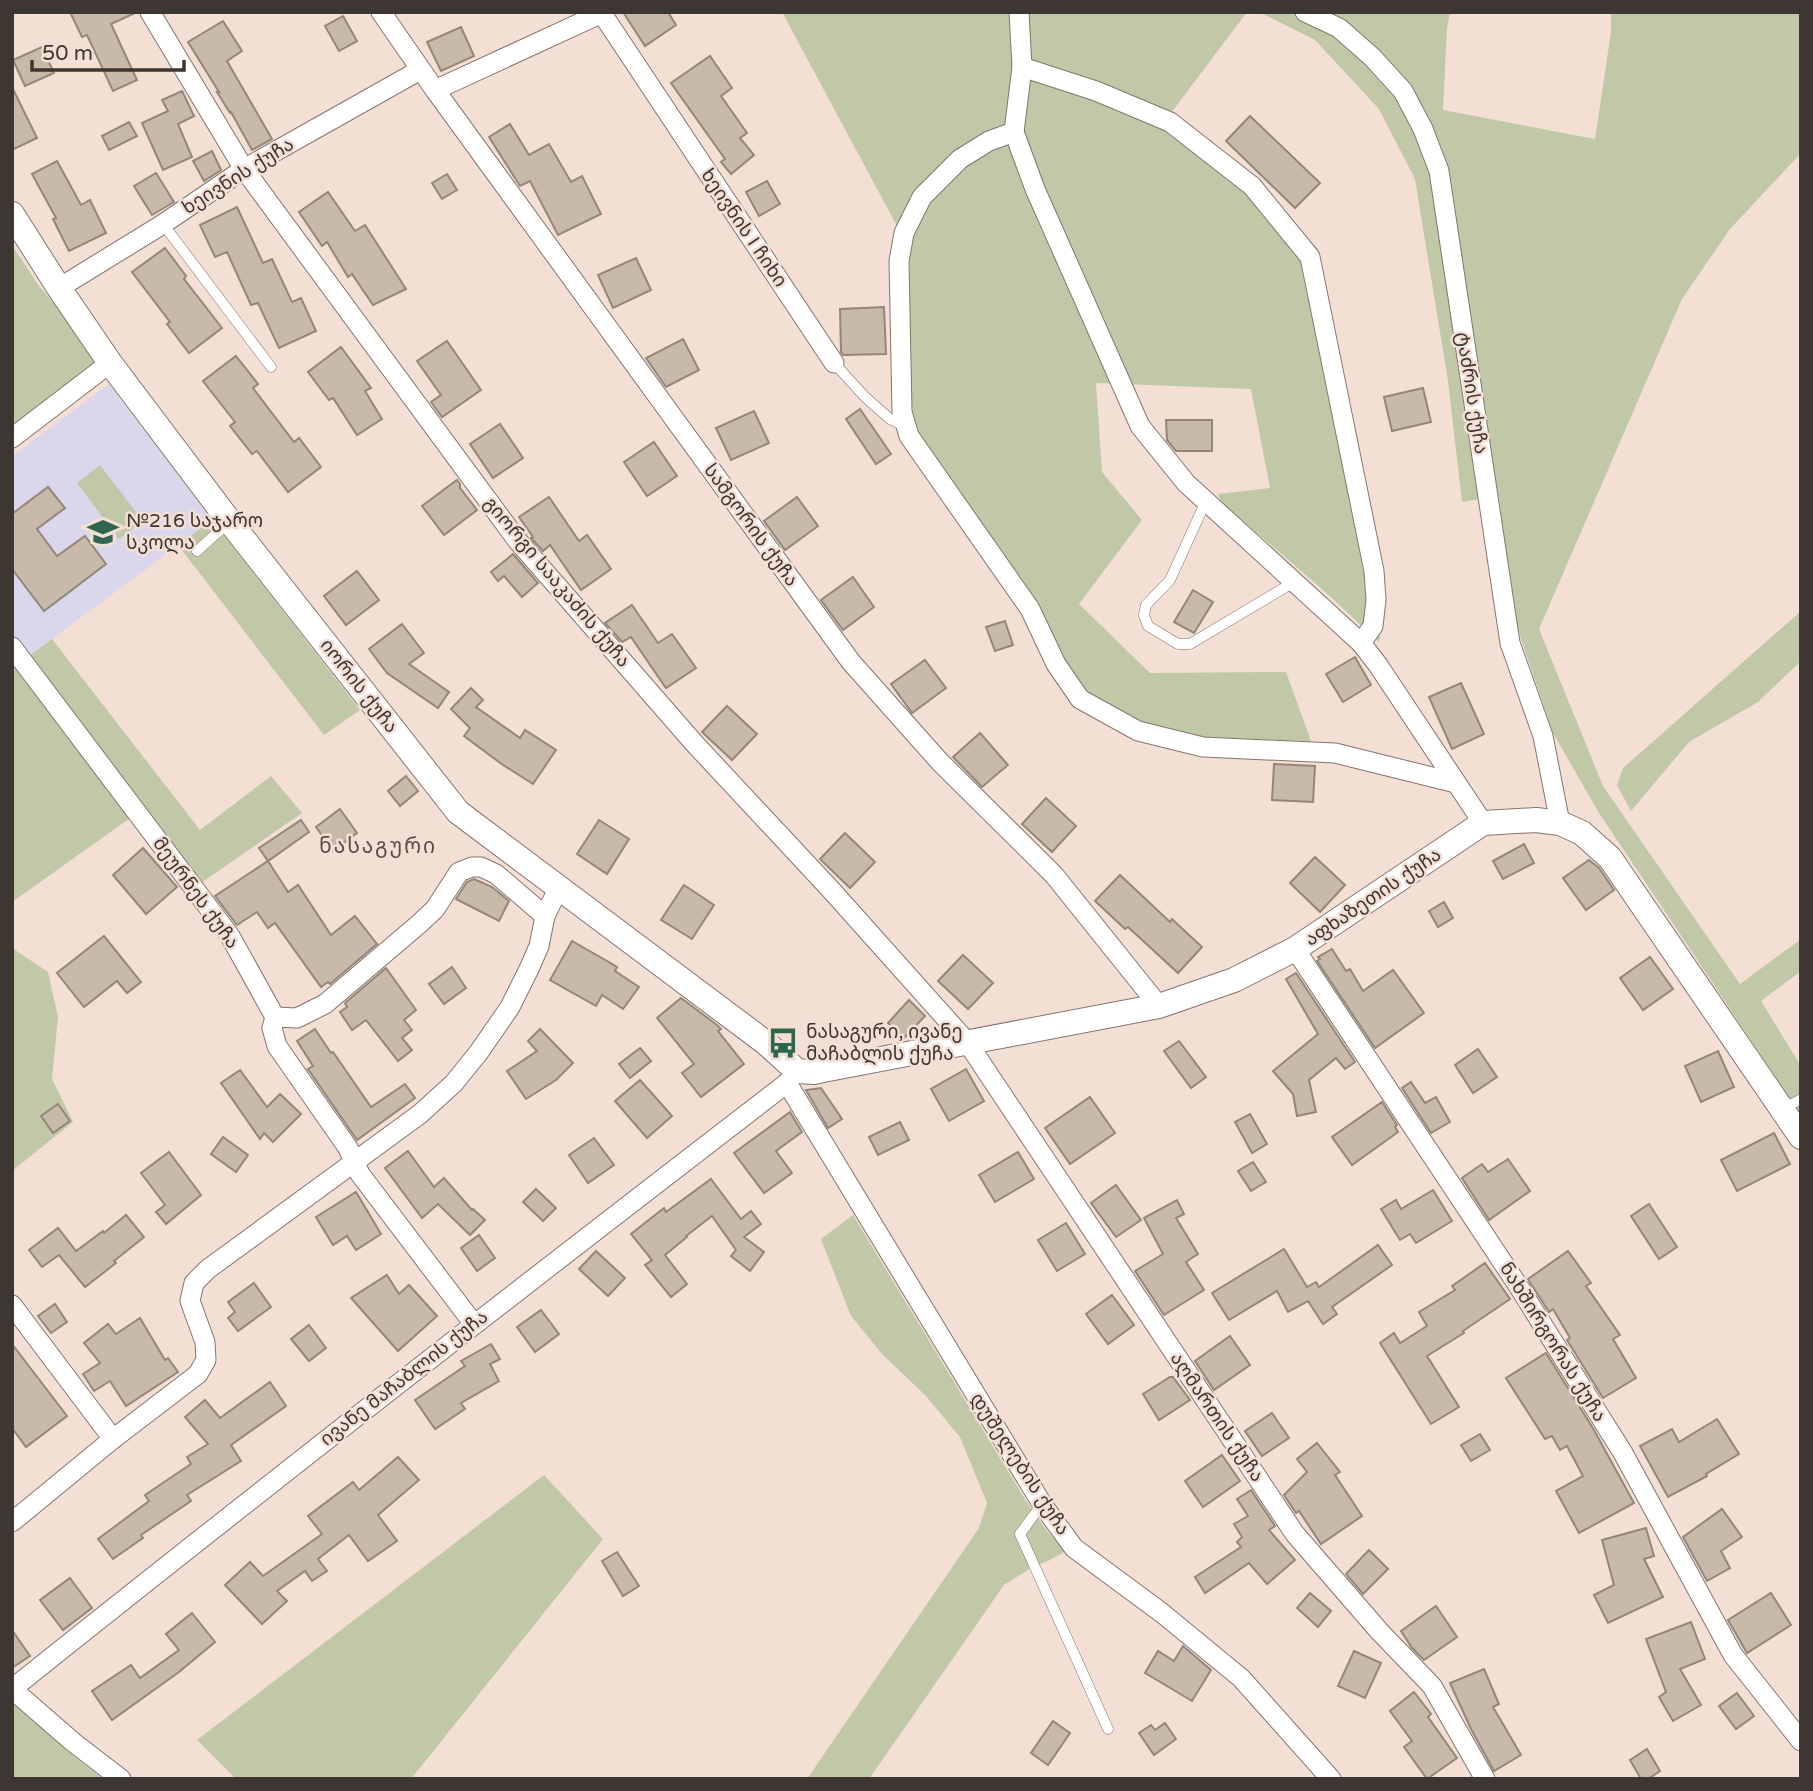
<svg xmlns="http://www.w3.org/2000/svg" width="1813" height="1791" viewBox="0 0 1813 1791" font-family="'Varela Round','Noto Sans Georgian',sans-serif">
<rect width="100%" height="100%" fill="#f4dfd5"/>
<path fill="#dad7ed" d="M109 384 212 520 29 656 12 634V456Z"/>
<g fill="#c0c8a8">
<path d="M782 12H1247L1171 113 1318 249 1384 581 1383 618 1379 642 1323 590 1221 502 1218 494 1270 488 1251 389 1096 383 1102 472 1142 520 1079 604 1150 673 1286 672 1311 741 1206 738 1147 723 1106 707 1076 684 916 430 909 405 910 244 897 226Z"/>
<path d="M1259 12H1450L1447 29 1443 110 1595 139 1611 32V12H1801V153L1730 229 1682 299 1539 629 1603 786 1740 984 1801 939V971L1761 1001 1801 1066V1115L1599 813 1553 733 1512 612 1499 496 1462 502 1448 381 1415 179 1379 109 1315 40Z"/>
<path d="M12 245 39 286 91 346 98 359 92 367 12 429Z"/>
<path d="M100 465 143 521 119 539 77 483Z"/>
<path d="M212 520 360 710 324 735 178 545Z"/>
<path d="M1801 611V661L1758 702 1689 742 1631 811 1617 785 1623 768Z"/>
<path d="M52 639 200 830 271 776 302 813 201 883 29 656Z"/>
<path d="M12 661 133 816 12 902Z"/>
<path d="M12 948 48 972 58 1017 52 1079 73 1122 12 1171Z"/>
<path d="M853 1215 1026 1501 1048 1532 1066 1551 1048 1561 1031 1568 1004 1585 869 1779H807L979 1528 987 1503 960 1437 926 1396 883 1355 851 1316 821 1239Z"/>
<path d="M544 1475 603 1539 411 1779H236L197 1740Z"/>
<path d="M12 1700 17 1706 76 1758 103 1779H12Z"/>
</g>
<g fill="#c8baab" stroke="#948778" stroke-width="2">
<path d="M70 12H137L111 24 137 80 113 91 87 35 82 37Z"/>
<path d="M623 12H668L676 25 645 46Z"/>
<path d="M343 16 357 41 339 51 325 26Z"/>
<path d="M223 21 242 51 227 61 272 139 252 150 231 112 230 113 217 92H219L188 42Z"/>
<path d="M461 27 474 56 441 71 427 42Z"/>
<path d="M42 47 54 73 25 86 13 60Z"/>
<path d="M710 56 732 88 721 96 747 133 740 138 754 155 731 174 721 162 725 159 671 83Z"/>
<path d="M12 87 37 138 12 150Z"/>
<path d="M182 91 194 116 178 124 192 157 163 170 142 123 168 111 162 100Z"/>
<path d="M1250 116 1320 183 1295 208 1226 141Z"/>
<path d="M129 122 137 136 109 150 102 136Z"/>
<path d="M510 124 529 155 549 144 571 182 582 176 601 214 558 235 530 181 520 186 489 137Z"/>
<path d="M212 151 221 170 204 181 193 161Z"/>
<path d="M57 161 81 205 90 200 106 233 69 251 53 219 56 218 32 174Z"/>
<path d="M156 173 174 202 152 215 134 186Z"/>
<path d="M447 174 457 190 442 199 432 183Z"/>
<path d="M767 181 780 204 759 216 746 192Z"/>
<path d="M328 192 355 231 365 225 406 289 373 305 352 274 348 277 327 242 322 246 299 212Z"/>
<path d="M237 207 263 263 272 259 292 302 301 298 316 331 279 348 258 303 251 305 227 252 215 257 200 225Z"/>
<path d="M165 248 186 276 184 279 222 328 189 353 167 324 170 322 132 272Z"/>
<path d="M636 258 651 290 613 308 598 275Z"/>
<path d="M884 307 886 354 843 355 841 352 840 309Z"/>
<path d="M683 339 699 370 666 387 646 358Z"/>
<path d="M447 341 481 390 442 417 431 402 441 395 417 361Z"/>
<path d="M341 347 371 388 365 391 382 419 357 435 333 398 329 400 308 372Z"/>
<path d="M236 356 258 384 253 388 294 442 299 438 321 467 288 492 257 451 252 454 230 426 235 422 203 381Z"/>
<path d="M1423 388 1431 422 1392 431 1384 397Z"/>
<path d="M860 409 891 454 876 464 846 419Z"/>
<path d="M754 411 769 443 731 460 716 428Z"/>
<path d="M1166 420H1212V451H1176L1167 440Z"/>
<path d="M500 424 523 458 493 478 470 444Z"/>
<path d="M654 442 677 476 647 496 624 462Z"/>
<path d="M457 480 460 484V488L477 510 444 535 422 506Z"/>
<path d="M48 487 65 508 37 529 57 556 85 536 106 564 44 611 12 569V514Z"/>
<path d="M549 497 579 541 587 535 611 569 581 590 550 545 543 551 531 538 533 537 519 517Z"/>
<path d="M797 497 818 526 785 550 764 521Z"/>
<path d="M513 554 538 583 522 597 504 576 498 581 491 572Z"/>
<path d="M357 571 379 600 346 625 324 596Z"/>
<path d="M853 577 874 607 843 630 821 600Z"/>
<path d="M1193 590 1213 602 1194 633 1174 622Z"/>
<path d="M632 605 658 643 672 634 696 668 666 688 631 637 622 642 605 623Z"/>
<path d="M1005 621 1013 645 995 651 986 627Z"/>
<path d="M402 624 424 653 409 664 449 692 438 708 387 673 369 649Z"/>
<path d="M1355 657 1371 685 1343 702 1326 674Z"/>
<path d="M925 660 946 688 912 713 891 684Z"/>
<path d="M1461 683 1484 734 1452 749 1429 697Z"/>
<path d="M471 688 483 700 476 707 520 738 525 730 556 750 533 784 503 765 464 736 470 728 451 709Z"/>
<path d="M727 706 757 734 732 760 702 732Z"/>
<path d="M980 733 1008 765 982 787 953 757Z"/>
<path d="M1274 764 1315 766 1313 802 1272 800Z"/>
<path d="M406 776 418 791 400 806 388 791Z"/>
<path d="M1046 798 1076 826 1052 852 1022 824Z"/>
<path d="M340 809 357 833 333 851 316 827Z"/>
<path d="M301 820 309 832 268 861 259 848Z"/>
<path d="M599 820 629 839 607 874 577 854Z"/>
<path d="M845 833 875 862 850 888 820 859Z"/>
<path d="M1524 844 1534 863 1503 879 1493 861Z"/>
<path d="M143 848 177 887 146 914 113 875Z"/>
<path d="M1315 857 1345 885 1320 912 1290 883Z"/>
<path d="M1589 860 1599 868 1614 890 1586 910 1563 878Z"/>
<path d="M268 861 288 892 298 885 331 935 355 916 377 944 330 984 328 982 321 987 275 923 268 928 257 912 237 925 215 896Z"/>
<path d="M1120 875 1170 922 1172 919 1202 947 1178 973 1128 927 1125 929 1095 901Z"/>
<path d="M474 879 492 887 509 901 499 921 456 899 467 882Z"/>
<path d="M684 885 714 905 692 939 661 920Z"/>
<path d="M1444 902 1453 918 1438 927 1429 911Z"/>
<path d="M104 936 141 982 127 993 117 981 84 1007 57 973Z"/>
<path d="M572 941 607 961 617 967 615 971 639 987 623 1009 602 995 596 1006 550 980Z"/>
<path d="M1332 949 1346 971 1350 969 1363 991 1393 970 1424 1013 1375 1048 1317 961 1320 959 1318 957Z"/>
<path d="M963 955 993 983 968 1009 938 981Z"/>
<path d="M1650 957 1673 989 1643 1010 1620 978Z"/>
<path d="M452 967 466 988 444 1004 429 984Z"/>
<path d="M386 968 416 1010 404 1020 412 1030 402 1038 412 1050 398 1061 366 1020 352 1030 340 1012 347 1007 345 1003Z"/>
<path d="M1296 973 1355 1062 1345 1069 1336 1058 1309 1080 1316 1112 1297 1116 1293 1094 1273 1071 1318 1034 1286 979Z"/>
<path d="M681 998 717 1025 721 1029 718 1031 744 1064 701 1097 682 1073 694 1064 657 1018Z"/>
<path d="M909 1000 925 1016 904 1038 888 1023Z"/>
<path d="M315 1029 331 1053 333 1052 371 1107 405 1084 415 1098 357 1140 308 1069 313 1066 297 1041Z"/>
<path d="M540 1029 573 1063 556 1080 526 1099 507 1071 537 1051 528 1041Z"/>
<path d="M1179 1041 1206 1077 1191 1088 1164 1051Z"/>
<path d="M640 1048 651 1061 630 1078 619 1064Z"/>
<path d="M1478 1049 1497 1077 1473 1093 1455 1065Z"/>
<path d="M1718 1051 1734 1087 1701 1102 1685 1066Z"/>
<path d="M966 1069 984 1101 949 1121 931 1089Z"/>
<path d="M240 1070 267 1107 280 1094 301 1114 273 1142 264 1133 260 1139 221 1083Z"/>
<path d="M640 1080 672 1116 647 1138 615 1101Z"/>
<path d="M1411 1082 1425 1103 1436 1097 1450 1122 1431 1133 1402 1088Z"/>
<path d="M821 1088 842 1119 828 1128 806 1090Z"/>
<path d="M1090 1097 1115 1133 1070 1164 1045 1128Z"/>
<path d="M1382 1102 1397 1125 1395 1127 1398 1132 1352 1165 1332 1137Z"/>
<path d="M58 1104 70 1121 53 1133 41 1116Z"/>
<path d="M790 1112 802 1132 776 1151 792 1173 764 1193 734 1153Z"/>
<path d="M1250 1114 1267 1144 1252 1153 1235 1122Z"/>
<path d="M900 1122 909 1140 878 1155 869 1137Z"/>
<path d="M1774 1133 1790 1164 1737 1191 1721 1160Z"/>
<path d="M223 1137 248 1155 236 1172 211 1154Z"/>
<path d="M594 1138 614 1165 588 1183 569 1155Z"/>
<path d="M408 1151 434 1187 444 1178 472 1210 473 1209 485 1220 470 1235 438 1204 422 1218 385 1168Z"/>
<path d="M169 1152 201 1195 166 1224 156 1212 165 1205 141 1173Z"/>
<path d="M1018 1152 1034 1179 995 1202 979 1175Z"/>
<path d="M1508 1159 1530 1191 1489 1220 1462 1178 1482 1164 1488 1172Z"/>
<path d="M1253 1162 1266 1182 1251 1191 1238 1171Z"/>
<path d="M711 1179 741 1219 751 1211 761 1224 744 1237 764 1252 750 1271 731 1256 736 1250 712 1216 686 1236 687 1237 665 1255 687 1284 671 1297 645 1265 652 1260 631 1234 664 1208 666 1212Z"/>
<path d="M1116 1185 1141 1220 1116 1237 1091 1203Z"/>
<path d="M536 1189 556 1208 543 1221 523 1202Z"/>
<path d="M1433 1190 1452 1221 1416 1243 1410 1234 1400 1240 1381 1209 1396 1200 1401 1209Z"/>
<path d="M356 1192 381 1234 356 1250 347 1236 333 1245 316 1217Z"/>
<path d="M1177 1200 1184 1214 1176 1218 1198 1254 1186 1262 1204 1290 1164 1315 1135 1271 1163 1254 1144 1218Z"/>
<path d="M1649 1204 1677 1247 1659 1259 1631 1216Z"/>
<path d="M126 1215 144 1237 114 1261 116 1263 85 1287 59 1255 42 1267 29 1250 58 1228 76 1251 103 1231 104 1233Z"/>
<path d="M1066 1223 1085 1254 1057 1271 1038 1240Z"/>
<path d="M479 1235 495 1258 477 1271 461 1248Z"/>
<path d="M1378 1245 1392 1265 1332 1307 1337 1314 1323 1324 1308 1301 1288 1312 1277 1291 1229 1320 1212 1293 1284 1249 1307 1287 1316 1282 1319 1287Z"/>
<path d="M596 1251 625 1278 608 1296 579 1269Z"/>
<path d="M1568 1251 1591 1283 1586 1286 1620 1335 1613 1339 1636 1378 1603 1398 1567 1340 1570 1338 1553 1309 1549 1312 1528 1279Z"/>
<path d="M1485 1263 1510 1299 1463 1331 1464 1333 1427 1356 1459 1407 1431 1424 1380 1343 1394 1333 1400 1343 1427 1326 1419 1312 1455 1290 1452 1286Z"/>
<path d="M387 1275 399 1294 409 1285 437 1316 398 1351 351 1298Z"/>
<path d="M254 1283 271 1307 238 1331 228 1318 235 1312 228 1302Z"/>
<path d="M1112 1295 1134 1325 1108 1344 1086 1314Z"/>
<path d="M55 1304 67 1322 51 1333 38 1316Z"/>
<path d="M541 1310 559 1334 535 1352 517 1327Z"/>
<path d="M140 1318 165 1360 168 1358 178 1372 126 1406 110 1381 94 1391 83 1374 100 1363 84 1343 108 1324 116 1334Z"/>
<path d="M309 1325 326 1348 309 1361 291 1339Z"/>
<path d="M1230 1336 1250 1365 1214 1390 1195 1361Z"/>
<path d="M12 1344 67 1416 26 1447 12 1428Z"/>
<path d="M491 1344 500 1359 490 1364 499 1381 461 1403 465 1409 435 1429 415 1400 465 1366 461 1361Z"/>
<path d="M1546 1353 1594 1430 1634 1503 1579 1533 1556 1491 1583 1476 1567 1446 1560 1450 1552 1436 1545 1439 1506 1378Z"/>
<path d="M1170 1377H1173L1190 1400 1159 1420 1143 1394Z"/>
<path d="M270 1382 286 1406 231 1445 241 1461 187 1495 191 1501 141 1535 143 1538 113 1559 98 1539 149 1501 145 1495 191 1464 187 1457 208 1444 185 1417 205 1400 220 1418Z"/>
<path d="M1272 1413 1289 1438 1262 1456 1245 1431Z"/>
<path d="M1717 1419 1739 1454 1706 1474 1707 1476 1668 1497 1640 1446 1672 1429 1679 1442Z"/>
<path d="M1480 1434 1490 1450 1471 1461 1461 1445Z"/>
<path d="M1317 1443 1340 1472 1335 1475 1362 1516 1321 1544 1299 1511 1296 1513 1284 1495 1307 1472 1297 1459Z"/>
<path d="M1222 1455 1240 1481 1203 1507 1185 1481Z"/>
<path d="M398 1457 419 1480 378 1515 397 1541 368 1561 349 1535 318 1559 327 1571 312 1581 305 1571 277 1591 287 1601 262 1624 225 1585 250 1562 263 1576 322 1534 308 1516 353 1482 359 1490Z"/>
<path d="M1251 1490 1275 1526 1269 1530 1295 1560 1267 1584 1249 1563 1205 1593 1195 1577 1241 1547 1237 1542 1242 1537 1234 1524 1248 1516 1237 1499Z"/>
<path d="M1722 1509 1742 1537 1721 1551 1730 1568 1707 1581 1683 1537Z"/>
<path d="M1646 1528 1654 1556 1644 1559 1663 1597 1608 1623 1594 1595 1614 1585 1602 1540Z"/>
<path d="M1369 1550 1388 1569 1363 1594 1346 1574Z"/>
<path d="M617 1552 639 1586 623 1596 602 1561Z"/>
<path d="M70 1578 92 1608 63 1630 40 1600Z"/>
<path d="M1310 1593 1331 1611 1318 1627 1297 1608Z"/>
<path d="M1771 1593 1791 1625 1747 1653 1728 1620Z"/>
<path d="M1436 1606 1457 1637 1424 1660 1412 1648 1401 1631Z"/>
<path d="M192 1613 215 1642 179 1672 112 1720 92 1691 131 1665 140 1678 179 1650 166 1634Z"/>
<path d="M1691 1622 1705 1659 1680 1669 1701 1705 1673 1721 1659 1697 1666 1692 1646 1639Z"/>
<path d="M12 1630 30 1656 12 1668Z"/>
<path d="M1183 1646 1211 1670 1192 1701 1145 1673 1158 1651 1174 1661Z"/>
<path d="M1354 1651 1381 1663 1365 1698 1338 1686Z"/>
<path d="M1484 1669 1499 1704 1493 1707 1521 1755 1494 1771 1471 1729 1450 1683Z"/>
<path d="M1414 1692 1431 1714 1428 1717 1457 1758 1427 1779 1404 1747 1412 1741 1390 1711Z"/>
<path d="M1737 1693 1754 1716 1736 1729 1719 1706Z"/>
<path d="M1053 1721 1070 1733 1048 1765 1031 1753Z"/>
<path d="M1165 1723 1176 1739 1154 1755 1139 1733 1151 1725 1155 1730Z"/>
<path d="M1647 1749 1660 1771 1648 1779H1641L1630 1760Z"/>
</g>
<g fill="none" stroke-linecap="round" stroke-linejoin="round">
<g stroke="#86746b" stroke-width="11">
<g id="service">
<path d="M163 224 271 367"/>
<path d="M834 363 865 397 890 419 905 426"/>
<path d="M1206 501 1170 580 1146 605 1144 615 1148 626 1178 644H1190L1294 582"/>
<path d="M197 551 229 522"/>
<path d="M1783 1109 1801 1099"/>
<path d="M1042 1504 1020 1534 1108 1729"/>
</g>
</g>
<g stroke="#86746b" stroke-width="21">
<g id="minor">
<path d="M150 12 244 169 517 540 694 743 832 891 967 1042 1295 1534 1380 1632 1432 1686 1485 1779"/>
<path d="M381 12 435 90 851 662 940 762 1054 875 1159 1006"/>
<path d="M601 12 834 363"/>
<path d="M1019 12 1022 67 1014 132 1035 189 1140 426 1186 483 1361 643 1378 665 1483 823"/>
<path d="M1305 12 1339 28 1372 57 1403 91 1423 129 1439 171 1510 643 1543 736 1560 823"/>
<path d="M1022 67 1096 91 1170 122 1252 186 1310 257 1374 571 1376 600 1373 626 1361 643"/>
<path d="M435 90 602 13"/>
<path d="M1014 132 989 141 960 159 922 197 904 233 899 261 902 412 909 436 1030 609 1056 664 1080 699 1138 731 1203 747 1335 753 1456 783"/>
<path d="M59 288 163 224 244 169 420 70"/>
<path d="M12 438 110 363"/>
<path d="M12 647 230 936 275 1017 272 1028 277 1046 348 1148 360 1174 473 1323"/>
<path d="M1295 949 1517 1284 1623 1453 1733 1655 1801 1741"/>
<path d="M275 1017 297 1018 325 1004 419 924 435 909 459 872 472 867H481L496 874 545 916"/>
<path d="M787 1083 1042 1504 1074 1548 1162 1613 1241 1678 1331 1779"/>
<path d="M12 1305 113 1439"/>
<path d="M12 1522 113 1439 198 1374 206 1360 205 1342 190 1301 194 1283 208 1269 420 1114 454 1083 479 1052 510 1007 529 969 539 946 545 916 559 887"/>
<path d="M12 1689C268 1484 527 1283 787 1083L797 1071"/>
<path d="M12 1689 73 1742 121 1779"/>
</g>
</g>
<g stroke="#86746b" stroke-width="26">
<path id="tertiary" d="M12 214 59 288 110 363 230 522 458 812 766 1043 797 1071 814 1072 823 1070 1159 1006 1234 980 1295 949 1483 823 1536 820 1560 823 1582 833 1610 858 1801 1137"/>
</g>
<use href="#service" stroke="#fff" stroke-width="10"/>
<use href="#minor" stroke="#fff" stroke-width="19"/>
<use href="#tertiary" stroke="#fff" stroke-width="24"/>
</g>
<defs>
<g id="school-bare" transform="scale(2.415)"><path d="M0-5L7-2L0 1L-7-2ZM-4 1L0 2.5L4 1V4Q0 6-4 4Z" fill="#2e674f" stroke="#f4dfd5" stroke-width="2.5" paint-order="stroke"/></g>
<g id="bus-bare" transform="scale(2.415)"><path d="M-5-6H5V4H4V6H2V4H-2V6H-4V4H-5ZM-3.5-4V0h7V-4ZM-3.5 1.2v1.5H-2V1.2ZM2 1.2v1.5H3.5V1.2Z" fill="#2e674f" stroke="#f4dfd5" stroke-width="2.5" paint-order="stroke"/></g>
</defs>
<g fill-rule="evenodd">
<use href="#school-bare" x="103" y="532"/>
<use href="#bus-bare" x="783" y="1043"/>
</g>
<g text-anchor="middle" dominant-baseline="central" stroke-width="5" stroke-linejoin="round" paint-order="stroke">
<g font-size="19" fill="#3e3632" stroke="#f4dfd5">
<text transform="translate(238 176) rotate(-32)">ხეივნის ქუჩა</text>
<text transform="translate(744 228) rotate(56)">ხეივნის I ჩიხი</text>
<text transform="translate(1472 393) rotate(81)">ტაძრის ქუჩა</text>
<text transform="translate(751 525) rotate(54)">სამგორის ქუჩა</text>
<text transform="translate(557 582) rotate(50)">გიორგი სააკაძის ქუჩა</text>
<text transform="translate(359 686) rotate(52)">იორის ქუჩა</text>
<text transform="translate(196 893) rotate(54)">მეურნეს ქუჩა</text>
<text transform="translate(1373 897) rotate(-34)">აფხაზეთის ქუჩა</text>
<text transform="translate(1553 1342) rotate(58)">ნახშირგორას ქუჩა</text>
<text transform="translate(404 1378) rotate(-38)">ივანე მაჩაბლის ქუჩა</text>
<text transform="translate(1217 1417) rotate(56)">აღმართის ქუჩა</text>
<text transform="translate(1020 1464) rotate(57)">დუშელების ქუჩა</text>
</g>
<g font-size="19" fill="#3e3632" stroke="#f4dfd5" text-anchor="start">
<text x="126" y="521">№216 საჯარო<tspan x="126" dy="22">სკოლა</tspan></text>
<text x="806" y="1032">ნასაგური, ივანე<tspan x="806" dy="22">მაჩაბლის ქუჩა</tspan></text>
</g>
<g font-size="21" letter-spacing="2" fill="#5d4c44" stroke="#f4dfd5">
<text x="378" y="846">ნასაგური</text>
</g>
</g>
<rect width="1813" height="1791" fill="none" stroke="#3e3632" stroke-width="28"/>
<path d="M32 60v10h152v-10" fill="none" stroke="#3e3632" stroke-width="3.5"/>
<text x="42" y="60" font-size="21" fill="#3e3632" stroke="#f4dfd5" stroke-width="5" paint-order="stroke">50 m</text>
</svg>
